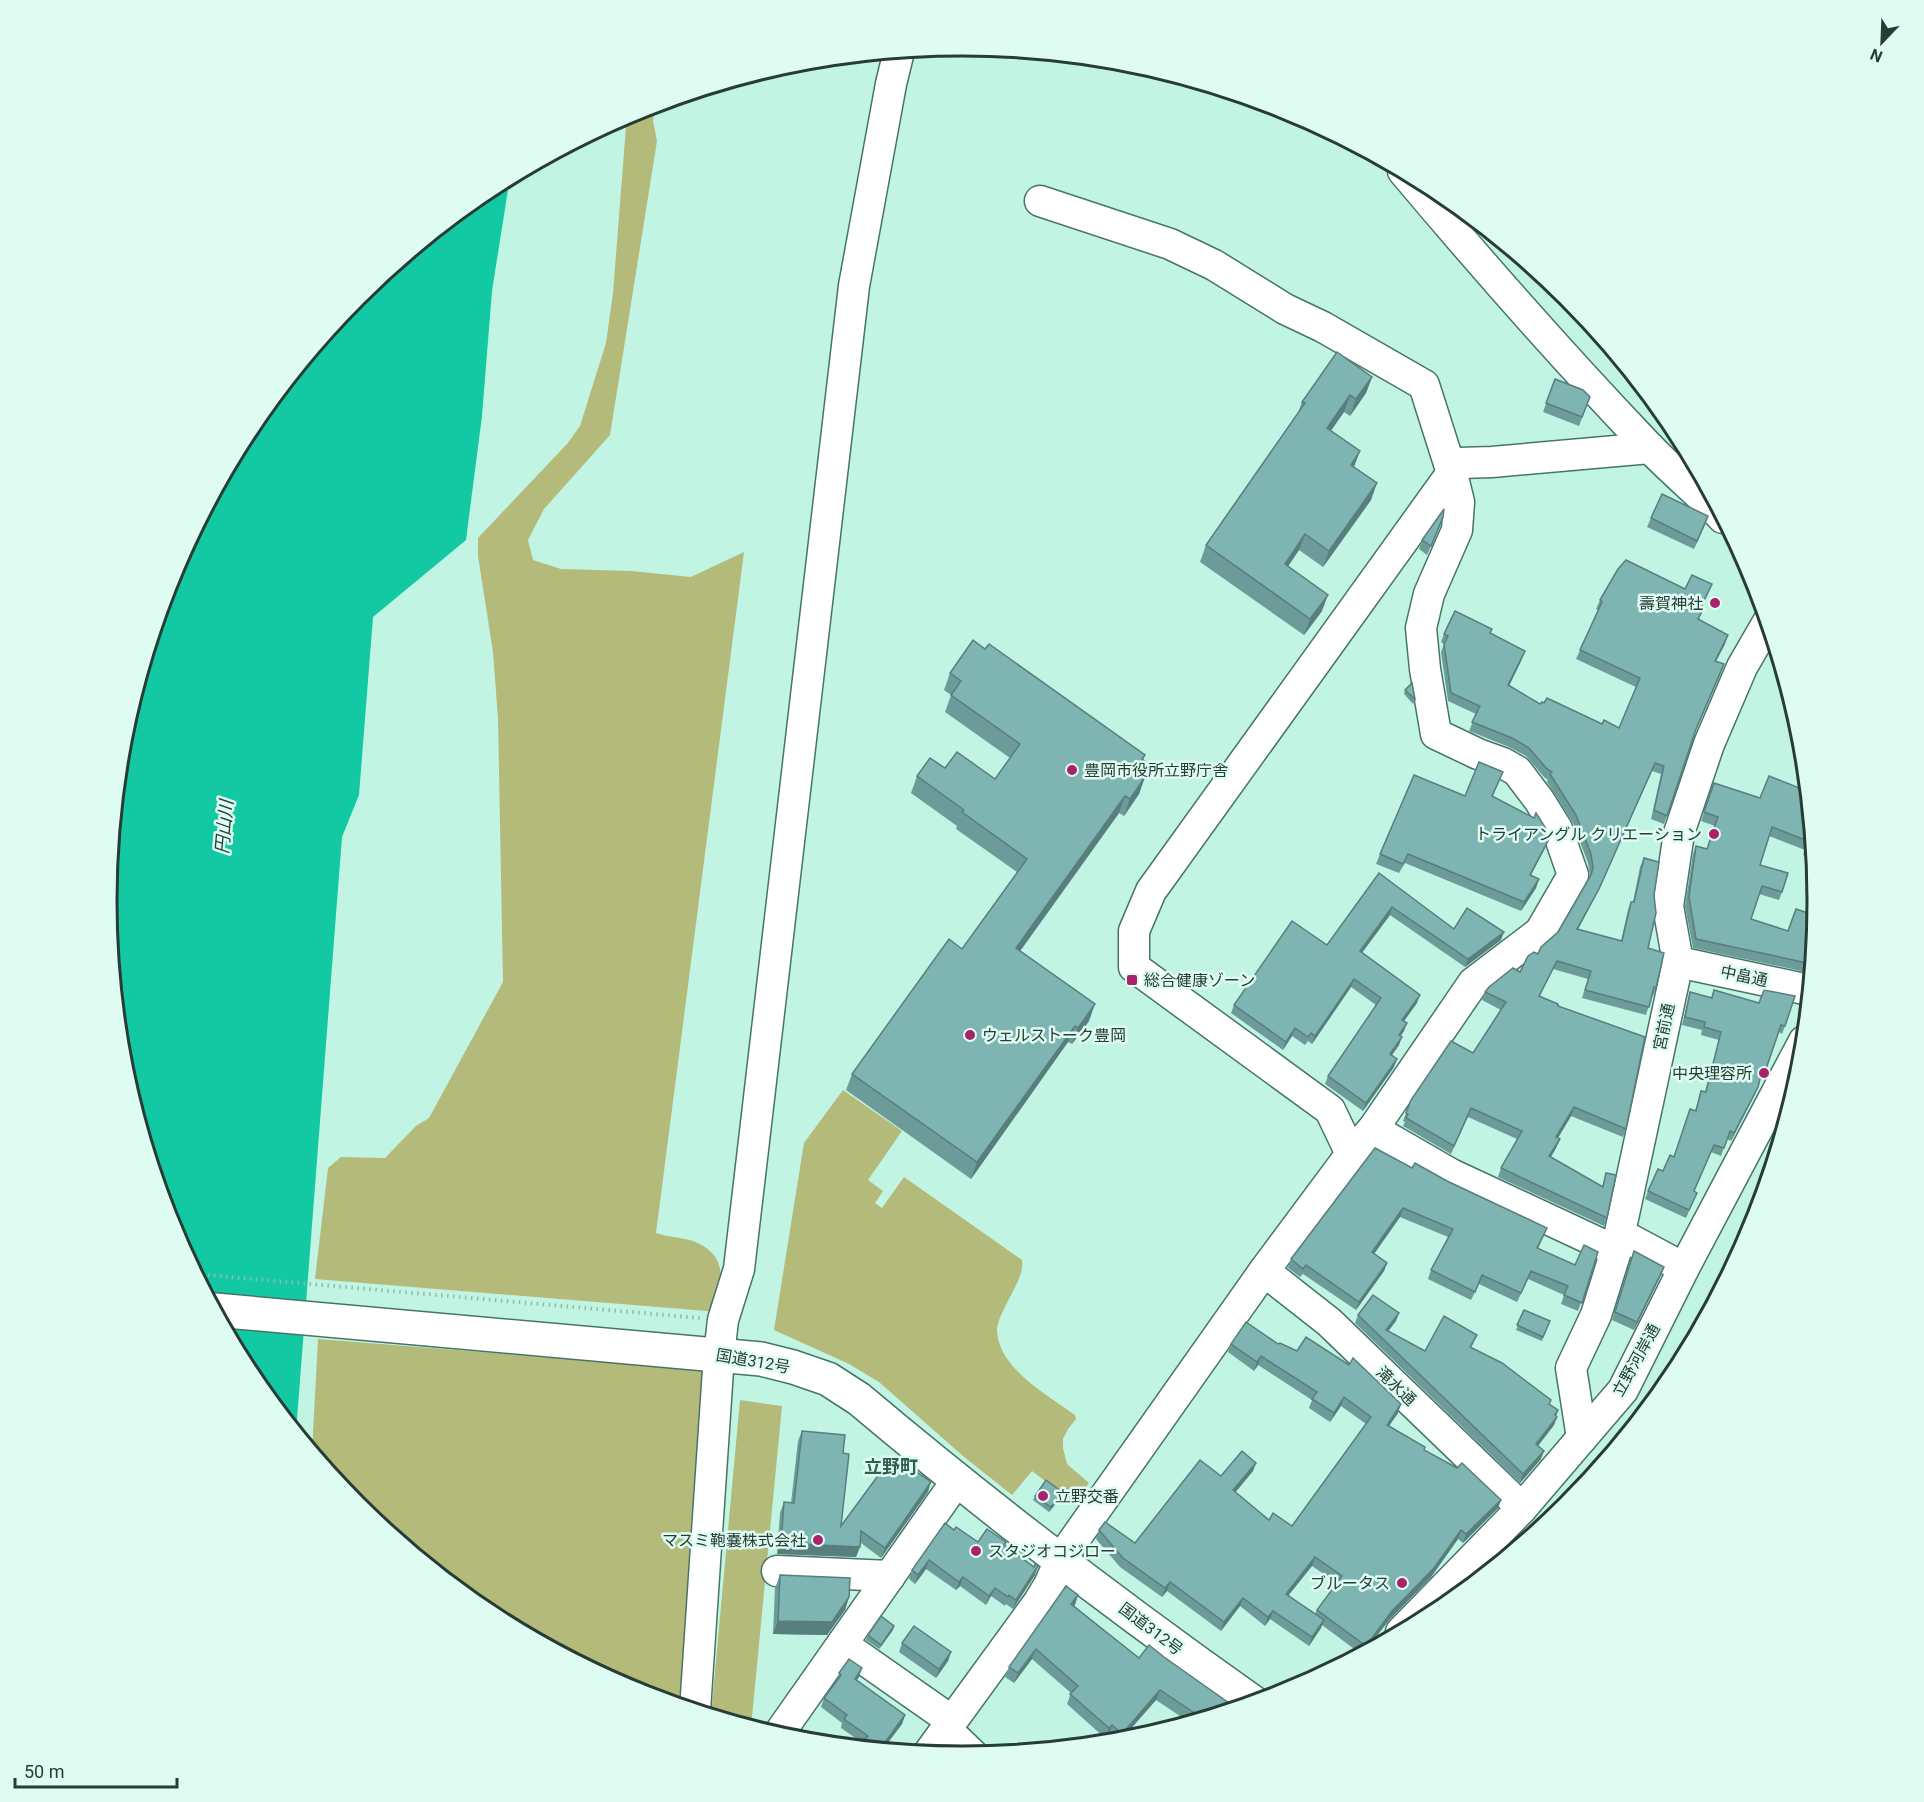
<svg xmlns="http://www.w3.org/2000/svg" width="1924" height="1802" viewBox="0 0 1924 1802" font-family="Roboto,'Noto Sans JP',sans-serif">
<rect width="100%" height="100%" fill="#c1f4e3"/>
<g fill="#b4ba79">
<path d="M656 104 653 121 657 141 610 435 544 509 528 540 533 560 561 569 631 571 691 577 744 552 656 1233C667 1237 681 1237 693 1241 729 1255 721 1280 719 1312L315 1279 328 1168 341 1157 385 1158 416 1126 429 1118 503 982 498 718 493 652 478 556V538L567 444 580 426 606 343 613 293 627 114Z"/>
<path d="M843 1090 902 1131 868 1180 883 1191 875 1203 882 1208 904 1177 1022 1260C1024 1275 1013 1290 1007 1303 1003 1311 998 1320 997 1329 997 1368 1048 1395 1075 1415L1076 1419 1068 1429 1063 1439V1448L1067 1464 1089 1483 1074 1503 1032 1471 1012 1495 963 1456 879 1382 849 1364 774 1330 804 1143Z"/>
<path d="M318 1339 707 1370 679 1705 634 1692 486 1613 356 1506 312 1452Z"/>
<path d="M740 1400 782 1406 751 1727 711 1715Z"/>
</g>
<path fill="#12c9a3" d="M510 177 492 291 482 416 466 540 373 617 359 795 342 837 296 1432 250 1376 171 1228 122 1068 106 901 123 734 171 573 250 425 357 295 487 189Z"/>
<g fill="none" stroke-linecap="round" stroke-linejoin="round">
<g stroke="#467567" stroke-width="33">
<g id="minor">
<path d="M1403 171C1482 265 1563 357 1648 446 1672 471 1699 493 1723 518"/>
<path d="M1040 201 1170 244 1214 265 1285 309 1323 327 1424 385 1452 473 1459 502 1457 530 1429 594 1421 628 1425 669 1436 734 1478 754 1503 763 1517 771 1539 800 1557 829 1573 875 1540 932 1473 983 1373 1129 1351 1154"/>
<path d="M1678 962 1809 990"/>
<path d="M1373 1129 1451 1174 1616 1251 1624 1236 1684 1268"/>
<path d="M1264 1271 1329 1322 1522 1508"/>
<path d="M1582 1438 1571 1368 1596 1315 1616 1251 1678 962 1668 906 1679 833 1709 744 1742 667 1768 622"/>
<path d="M777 1571 890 1576"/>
<path d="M1401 1632 1522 1508 1623 1390 1684 1268 1804 1041"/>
<path d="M842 1644 952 1721"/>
<path d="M695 1710 719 1355 723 1320 739 1269 854 286 891 84 899 51"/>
<path d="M946 1729 974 1756"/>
<path d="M778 1735 958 1479"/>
<path d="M928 1754 1038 1603 1049 1585 1060 1560 1264 1271 1351 1154 1330 1110 1134 967V931L1151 891 1459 463 1492 462 1650 448"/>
</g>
</g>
<g stroke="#467567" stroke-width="36">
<path id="highway" d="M215 1310 761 1359 793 1367 828 1379 859 1399C986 1506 1118 1607 1254 1703"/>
</g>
<path stroke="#91baad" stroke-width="4" stroke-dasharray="1.5 4.5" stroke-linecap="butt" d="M196 1274 700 1318"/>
<use href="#minor" stroke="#fff" stroke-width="30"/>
<use href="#highway" stroke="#fff" stroke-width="33"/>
</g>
<g fill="#6c9b99" fill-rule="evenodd">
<path d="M1372 377 1366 393 1350 416 1344 412 1331 431 1354 468 1371 500 1323 567 1299 550 1288 566 1322 611 1304 635 1200 562 1206 545 1298 413 1302 402Z"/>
<path d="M1555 379 1590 397 1579 426 1543 412Z"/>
<path d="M1708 516 1694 549 1647 527 1651 518Z"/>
<path d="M1440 526 1427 555 1419 549 1422 540Z"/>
<path d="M1712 584 1701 609 1699 619 1725 644 1716 661 1721 673 1694 735 1664 824 1651 819 1661 774 1652 771 1595 897 1578 929 1621 941 1628 910 1631 902H1633L1640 867 1644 858 1654 895 1648 948 1656 988 1653 996H1652L1646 1015 1582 998 1588 979 1553 969 1540 996 1558 1006 1626 1129 1623 1137 1571 1116 1558 1138 1560 1139 1556 1148 1551 1157 1602 1187 1606 1173 1607 1218 1604 1226 1498 1177 1501 1168 1517 1139 1468 1117 1451 1154 1403 1126 1405 1122 1403 1121 1411 1100 1473 1053 1501 1010 1482 1000 1485 992 1520 972 1558 932 1590 876 1588 863 1573 823 1547 782 1548 780 1544 777 1526 756 1509 747 1469 731 1476 714 1448 701 1441 652 1444 644 1441 642 1444 634H1491L1522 659 1509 686 1540 704 1602 724 1619 728 1636 687 1576 659 1598 610 1596 609 1600 600 1685 589Z"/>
<path d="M950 673 1145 755 1143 760 1149 764 1139 794 1124 816 1119 813 1020 951 1089 1021 1072 1044 1068 1042 971 1179 846 1090 852 1074 962 949 1017 872 956 829 957 826 911 793 917 776 945 768 995 779 1010 758 945 712 951 695 944 690Z"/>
<path d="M1405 690 1415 699 1413 704 1404 694Z"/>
<path d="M1503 772 1493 796 1545 848 1531 875 1539 879 1536 888 1521 911 1405 863 1399 873 1376 864 1380 854 1465 796Z"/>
<path d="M1714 783 1760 798 1807 791 1814 859 1803 855 1805 850 1769 836 1760 865 1782 892 1779 900 1759 894 1751 919 1788 931 1817 916 1811 973 1693 948 1685 906 1693 854 1696 846 1707 849 1715 826 1701 821Z"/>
<path d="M1379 873 1454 929 1501 940 1465 967 1390 915 1362 953 1417 1003 1404 1021V1031L1400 1036 1399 1045 1392 1055 1394 1067 1363 1111 1325 1084 1328 1076 1376 1005 1351 987 1312 1044 1308 1041 1305 1045 1292 1036 1283 1050 1231 1013 1234 1005 1327 945Z"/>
<path d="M1714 990 1785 1026 1782 1034 1779 1032 1763 1077 1761 1076 1755 1094 1731 1141 1727 1139 1721 1156 1711 1152 1694 1191V1200L1686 1218 1645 1199 1648 1191 1674 1157 1695 1111 1701 1091 1705 1092 1719 1040 1701 1035 1702 1030 1682 1025 1688 1000 1690 992 1711 998Z"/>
<path d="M1412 1168 1447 1181 1547 1228 1538 1249 1575 1265 1598 1252 1578 1311 1561 1304 1564 1295 1528 1279 1517 1302 1479 1284 1471 1300 1428 1279 1431 1270 1448 1237 1400 1217 1374 1254 1387 1263 1384 1271 1356 1310 1303 1274 1300 1277 1288 1268 1291 1259Z"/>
<path d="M1631 1260 1661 1275 1634 1330 1612 1320Z"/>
<path d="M1524 1310 1550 1321 1542 1341 1516 1330Z"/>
<path d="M1358 1315 1396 1321 1388 1331 1425 1351 1474 1343 1471 1347 1558 1410 1554 1425 1538 1446 1541 1459 1520 1483 1355 1323Z"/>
<path d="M1231 1344H1278L1398 1413 1389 1426 1425 1447 1424 1450 1501 1500 1498 1508 1463 1543 1458 1539 1431 1577 1389 1620 1365 1651 1361 1654 1322 1625 1321 1628 1309 1646 1270 1619 1265 1626 1240 1606 1221 1631 1167 1591 1162 1597 1120 1567 1096 1539 1099 1530 1135 1543 1221 1476 1253 1471 1235 1492 1269 1520 1292 1526 1366 1424 1341 1406 1330 1422 1309 1408 1312 1400 1258 1365 1254 1371 1228 1352ZM1312 1566 1337 1583 1317 1610 1315 1614 1288 1596Z"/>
<path d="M802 1431 843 1453 841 1526 928 1492 881 1558 861 1543 856 1557 777 1554 780 1513 784 1502 791 1503 798 1441Z"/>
<path d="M1062 1492 1061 1497 1049 1512 1033 1500 1035 1496Z"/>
<path d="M954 1530 978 1542H1006L1005 1546 1035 1575 1013 1609 1006 1604 1005 1606 991 1596 986 1605 960 1586 956 1590 926 1569 915 1584 909 1579 912 1570Z"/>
<path d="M780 1575 849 1597 845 1610 827 1635 773 1634 775 1588Z"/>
<path d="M1075 1605 1074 1606 1139 1658 1164 1657 1236 1708 1189 1722 1156 1700 1120 1741 1116 1742 1109 1735 1106 1739 1067 1704 1071 1693 1032 1659 1014 1683 1005 1677 1009 1667Z"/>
<path d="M893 1630 879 1649 866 1640 868 1635Z"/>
<path d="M902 1643 951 1652 948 1661 936 1678 899 1652Z"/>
<path d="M839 1673 859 1677 857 1680 905 1715 902 1724 883 1749 862 1747 864 1744 841 1728 842 1723 821 1707 824 1698 837 1681Z"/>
</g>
<g fill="#587e7d">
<path d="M1372 377 1366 393 1350 416 1356 399Z"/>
<path d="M1350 395 1344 412 1321 444 1327 428Z"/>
<path d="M1360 451 1354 467 1345 482 1351 465Z"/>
<path d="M1377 483 1371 500 1323 567 1329 551Z"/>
<path d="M1708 516 1705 525 1694 549 1697 541Z"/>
<path d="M1305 534 1299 550 1279 580 1285 564Z"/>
<path d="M1328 595 1322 611 1304 635 1310 619Z"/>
<path d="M1728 635 1725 644 1712 669 1715 661Z"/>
<path d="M1525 651 1522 659 1505 694 1508 685Z"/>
<path d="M1655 763 1595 897 1574 937 1577 929Z"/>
<path d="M1149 764 1143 780 1141 774Z"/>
<path d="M1145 777 1139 794 1124 816 1130 799Z"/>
<path d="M1125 796 1119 813 1010 965 1016 948Z"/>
<path d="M1549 839 1545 848 1526 884 1530 875Z"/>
<path d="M1539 879 1536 888 1521 911 1524 902Z"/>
<path d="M1392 907 1390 915 1357 959 1360 951Z"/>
<path d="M1504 932 1501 940 1465 967 1468 959Z"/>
<path d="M1354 979 1351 987 1312 1044 1315 1036Z"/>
<path d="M1420 995 1417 1003 1399 1028 1402 1020Z"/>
<path d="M1095 1004 1089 1021 1072 1044 1078 1028Z"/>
<path d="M1407 1023 1404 1031 1396 1043 1399 1035Z"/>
<path d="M1075 1026 1068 1042 971 1179 977 1162Z"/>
<path d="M1295 1028 1292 1036 1283 1050 1286 1042Z"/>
<path d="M1402 1037 1399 1045 1387 1062 1390 1054Z"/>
<path d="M1397 1059 1394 1067 1363 1111 1366 1103Z"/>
<path d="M1758 1087 1755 1094 1731 1141 1734 1133Z"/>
<path d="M1574 1107 1571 1116 1553 1146 1556 1137Z"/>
<path d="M1560 1139 1556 1148 1546 1165 1549 1156Z"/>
<path d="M1403 1208 1400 1217 1369 1261 1372 1252Z"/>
<path d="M1387 1263 1384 1271 1356 1310 1359 1302Z"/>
<path d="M1664 1267 1661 1275 1634 1330 1637 1322Z"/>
<path d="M1399 1313 1396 1321 1383 1338 1386 1330Z"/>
<path d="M1261 1356 1258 1365 1254 1371 1257 1362Z"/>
<path d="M1344 1397 1341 1406 1330 1422 1334 1413Z"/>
<path d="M1401 1404 1398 1413 1384 1433 1387 1425Z"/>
<path d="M1557 1417 1554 1425 1533 1452 1536 1444Z"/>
<path d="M1544 1451 1541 1459 1520 1483 1523 1474Z"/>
<path d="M1256 1463 1253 1471 1230 1499 1233 1490Z"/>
<path d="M931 1482 928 1492 881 1558 885 1548Z"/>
<path d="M1062 1492 1061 1497 1049 1512 1051 1507Z"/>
<path d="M1501 1500 1498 1508 1463 1543 1466 1534Z"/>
<path d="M1461 1530 1458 1539 1431 1577 1389 1620 1365 1651 1363 1652 1366 1646 1392 1611Z"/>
<path d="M781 1543 860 1547 856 1557 777 1554Z"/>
<path d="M1315 1557 1312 1566 1282 1603 1286 1594Z"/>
<path d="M929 1560 926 1569 915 1584 918 1575Z"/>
<path d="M1038 1566 1035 1575 1013 1609 1016 1600Z"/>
<path d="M963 1577 960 1586 956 1590 959 1582Z"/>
<path d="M1170 1582 1167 1591 1162 1597 1165 1588Z"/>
<path d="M995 1588 991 1596 986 1605 989 1596Z"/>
<path d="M1078 1595 1075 1605 1068 1614 1071 1604Z"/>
<path d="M849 1597 845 1610 827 1635 773 1634 778 1621Z"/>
<path d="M1243 1598 1240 1606 1221 1631 1224 1622Z"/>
<path d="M1273 1611 1270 1619 1265 1626 1268 1617Z"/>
<path d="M1324 1620 1321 1628 1309 1646 1312 1637Z"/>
<path d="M894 1626 893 1630 879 1649 881 1645Z"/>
<path d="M1036 1649 1032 1659 1014 1683 1018 1673Z"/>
<path d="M951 1652 948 1661 936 1678 939 1669Z"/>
<path d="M862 1668 859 1677 851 1687 855 1679Z"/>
<path d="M1160 1690 1156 1700 1120 1741 1119 1742 1122 1734Z"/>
<path d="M905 1715 902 1724 883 1749H880Z"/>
<path d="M1112 1725 1109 1735 1106 1739 1109 1728Z"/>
</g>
<g fill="#7eb4b2" stroke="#587e7d" stroke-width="1.5">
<path d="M1337 352 1372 377 1356 399 1350 395 1327 428 1360 451 1351 465 1377 483 1329 551 1305 534 1285 564 1328 595 1310 619 1206 545 1305 403 1302 402Z"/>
<path d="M1555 379 1583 390 1590 397 1582 417 1546 403Z"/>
<path d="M1662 494 1708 516 1697 541 1651 518Z"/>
<path d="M1444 509 1443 517 1431 546 1422 540Z"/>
<path d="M1626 560 1685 589 1692 575 1712 584 1700 609 1703 610 1698 619 1728 635 1715 661 1724 664 1696 729 1667 816 1654 810 1664 766 1655 763 1599 889 1577 929 1622 941 1631 902H1634L1644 858 1659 862 1654 895 1656 913 1648 948 1664 953 1656 988 1654 987 1649 1007 1585 990 1591 971 1557 961 1539 996 1558 1004V1006L1645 1037 1626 1129 1574 1107 1556 1137 1560 1139 1549 1156 1603 1187 1606 1173 1616 1175 1607 1218 1501 1168 1522 1131 1471 1108 1454 1146 1406 1118 1408 1114 1406 1113 1411 1100 1451 1041 1473 1053 1506 1002 1485 992 1489 987 1513 968 1520 972 1528 956 1534 952 1538 954 1541 947 1558 932 1591 875 1593 868 1591 854 1576 815 1550 774 1552 772 1547 769 1529 748 1512 738 1472 722 1480 706 1451 693 1444 644 1448 636 1444 634 1455 611 1492 629 1490 633 1525 651 1508 685 1540 704 1542 702 1544 703 1547 698 1602 724 1604 720 1619 728 1640 678 1580 650 1602 602 1600 600 1618 569Z"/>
<path d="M973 640 985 649 989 644 1145 755 1142 759 1149 764 1141 774 1145 777 1130 799 1125 796 1016 948 1095 1004 1078 1028 1075 1026 977 1162 852 1074 949 939 962 949 1027 859 962 812 964 810 917 776 930 758 945 768 957 752 995 779 1020 744 951 695 961 681 950 673Z"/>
<path d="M1412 683 1415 699 1405 690Z"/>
<path d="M1479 762 1503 772 1492 796 1534 818 1536 813 1545 827 1549 839 1530 875 1539 879 1524 902 1408 854 1403 864 1380 854 1414 775 1465 796Z"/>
<path d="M1769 776 1807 791 1813 849 1806 846 1808 841 1772 827 1760 865 1788 873 1782 892 1762 886 1751 919 1788 931 1796 909 1817 916 1812 964 1696 939 1689 897 1696 846 1707 849 1718 817 1704 812 1714 783 1760 798Z"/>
<path d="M1379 873 1454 929 1467 908 1504 932 1468 959 1392 907 1360 951 1420 995 1402 1020 1407 1023 1399 1035 1402 1037 1390 1054 1397 1059 1366 1103 1328 1076 1381 998 1354 979 1315 1036 1311 1033 1308 1037 1295 1028 1286 1042 1234 1005 1292 921 1327 945Z"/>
<path d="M1714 990 1759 1003 1764 990 1795 996 1785 1026 1781 1025 1766 1069 1763 1068 1758 1087 1734 1133 1730 1131 1724 1148 1714 1145 1694 1191 1697 1193 1689 1210 1648 1191 1658 1169 1663 1171 1670 1155 1674 1157 1690 1109 1696 1111 1701 1091 1706 1092 1721 1032 1704 1027 1705 1022 1685 1017 1690 992 1712 998Z"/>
<path d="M1375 1148 1412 1168 1415 1163 1447 1181 1547 1228 1537 1248 1575 1265 1584 1245 1598 1252 1582 1303 1564 1295 1568 1286 1531 1271 1521 1293 1482 1275 1475 1292 1431 1270 1453 1229 1403 1208 1372 1252 1387 1263 1359 1302 1306 1265 1303 1269 1291 1259Z"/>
<path d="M1634 1251 1664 1267 1637 1322 1615 1312Z"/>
<path d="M1373 1295 1399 1313 1386 1330 1425 1351 1444 1316 1477 1335 1470 1347 1502 1363 1551 1400 1549 1404 1558 1410 1555 1415 1557 1417 1536 1444 1544 1451 1523 1474 1358 1315Z"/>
<path d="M1524 1310 1550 1321 1543 1337 1517 1325Z"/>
<path d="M1246 1322 1278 1344 1280 1343 1297 1351 1306 1337 1349 1365 1353 1358 1401 1404 1387 1425 1425 1447 1424 1450 1457 1468 1462 1463 1501 1500 1466 1534 1461 1530 1434 1568 1392 1611 1366 1646 1317 1610 1342 1576 1315 1557 1286 1594 1324 1620 1312 1637 1273 1611 1268 1617 1243 1598 1224 1622 1170 1582 1165 1588 1123 1558 1099 1530 1105 1522 1135 1543 1200 1460 1221 1476 1242 1451 1256 1463 1233 1490 1269 1520 1273 1513 1292 1526 1371 1417 1344 1397 1334 1413 1312 1399 1317 1392 1261 1356 1257 1362 1231 1344Z"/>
<path d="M802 1431 845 1435 843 1453 849 1454 841 1526 888 1462 903 1473 908 1466 931 1482 885 1548 861 1531 860 1547 781 1543 784 1502 794 1503Z"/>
<path d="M1046 1480 1062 1492 1051 1507 1035 1496Z"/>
<path d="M945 1523 954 1530 956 1527 978 1542 987 1529 1006 1542 1004 1545 1034 1567 1035 1564 1038 1566 1016 1600 1009 1595 1008 1597 995 1588 989 1596 963 1577 959 1582 929 1560 918 1575 912 1570Z"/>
<path d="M780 1575 850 1578 849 1597 832 1622 778 1621Z"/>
<path d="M1467 1581 1472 1585 1452 1601Z"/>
<path d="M1066 1586 1078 1595 1071 1604 1139 1658 1149 1645 1164 1657 1236 1708 1202 1718 1160 1690 1122 1734 1112 1725 1109 1728 1070 1694 1078 1686 1036 1649 1018 1673 1009 1667Z"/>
<path d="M881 1616 894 1626 881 1645 868 1635Z"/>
<path d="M914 1626 951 1652 939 1669 902 1643Z"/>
<path d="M849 1659 862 1668 855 1679 905 1715 880 1749H878L865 1739 868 1736 844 1719 847 1715 824 1698 841 1675 839 1673Z"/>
<path d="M952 1746 963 1757 945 1755Z"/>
</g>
<g fill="#a8226c" stroke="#defcf2" stroke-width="2">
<circle cx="1715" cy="603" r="6"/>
<circle cx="1072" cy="770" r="6"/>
<circle cx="1714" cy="834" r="6"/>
<rect x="1126" y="974" width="12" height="12" rx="3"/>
<circle cx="970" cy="1035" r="6"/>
<circle cx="1764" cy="1073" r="6"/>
<circle cx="1043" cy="1496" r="6"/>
<circle cx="818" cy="1540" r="6"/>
<circle cx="976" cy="1551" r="6"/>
<circle cx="1402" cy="1583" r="6"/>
</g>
<g text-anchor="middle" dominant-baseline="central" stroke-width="5" stroke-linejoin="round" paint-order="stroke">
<g font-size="16" fill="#283c36" stroke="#defcf2" text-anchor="end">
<text x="1703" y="603">壽賀神社</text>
<text x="1084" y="770" text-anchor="start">豊岡市役所立野庁舎</text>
<text x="1702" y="834">トライアングル クリエーション</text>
<text x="1144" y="980" text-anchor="start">総合健康ゾーン</text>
<text x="982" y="1035" text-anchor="start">ウェルストーク豊岡</text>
<text x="1752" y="1073">中央理容所</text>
<text x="1055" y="1496" text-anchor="start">立野交番</text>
<text x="806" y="1540">マスミ鞄嚢株式会社</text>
<text x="988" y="1551" text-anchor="start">スタジオコジロー</text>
<text x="1390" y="1583">ブルータス</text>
</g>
<g font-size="16" fill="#283c36" stroke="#defcf2">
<text transform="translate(1744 976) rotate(12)">中畠通</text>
<text transform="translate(1664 1027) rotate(-78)">宮前通</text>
<text transform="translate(1636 1360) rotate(-61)">立野河岸通</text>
<text transform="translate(753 1361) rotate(10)">国道312号</text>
<text transform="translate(1396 1386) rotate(44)">滝水通</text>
<text transform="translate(1151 1629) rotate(37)">国道312号</text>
</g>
<g font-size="18" font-style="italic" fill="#253e36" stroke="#defcf2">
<text transform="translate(224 827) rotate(-85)">円山川</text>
</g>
<g font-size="18" font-weight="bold" fill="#305f52" stroke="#defcf2">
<text x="891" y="1466">立野町</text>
</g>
</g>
<path d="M0 0H1924V1802H0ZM117 901a845 845 0 1 1 1690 0a845 845 0 1 1-1690 0Z" fill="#defcf2" fill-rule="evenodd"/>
<path fill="none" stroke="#283c36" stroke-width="3" d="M117 901a845 845 0 1 1 1690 0a845 845 0 1 1-1690 0Z"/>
<g transform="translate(1882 42) rotate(203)" stroke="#defcf2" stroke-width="4.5" paint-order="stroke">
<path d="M0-4.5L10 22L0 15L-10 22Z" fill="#283c36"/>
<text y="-9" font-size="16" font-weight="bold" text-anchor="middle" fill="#283c36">N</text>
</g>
<path d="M15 1778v9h162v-9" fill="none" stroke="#283c36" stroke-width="3"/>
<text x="24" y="1778" font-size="18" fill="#283c36" stroke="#defcf2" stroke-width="4.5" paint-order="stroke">50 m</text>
</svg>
